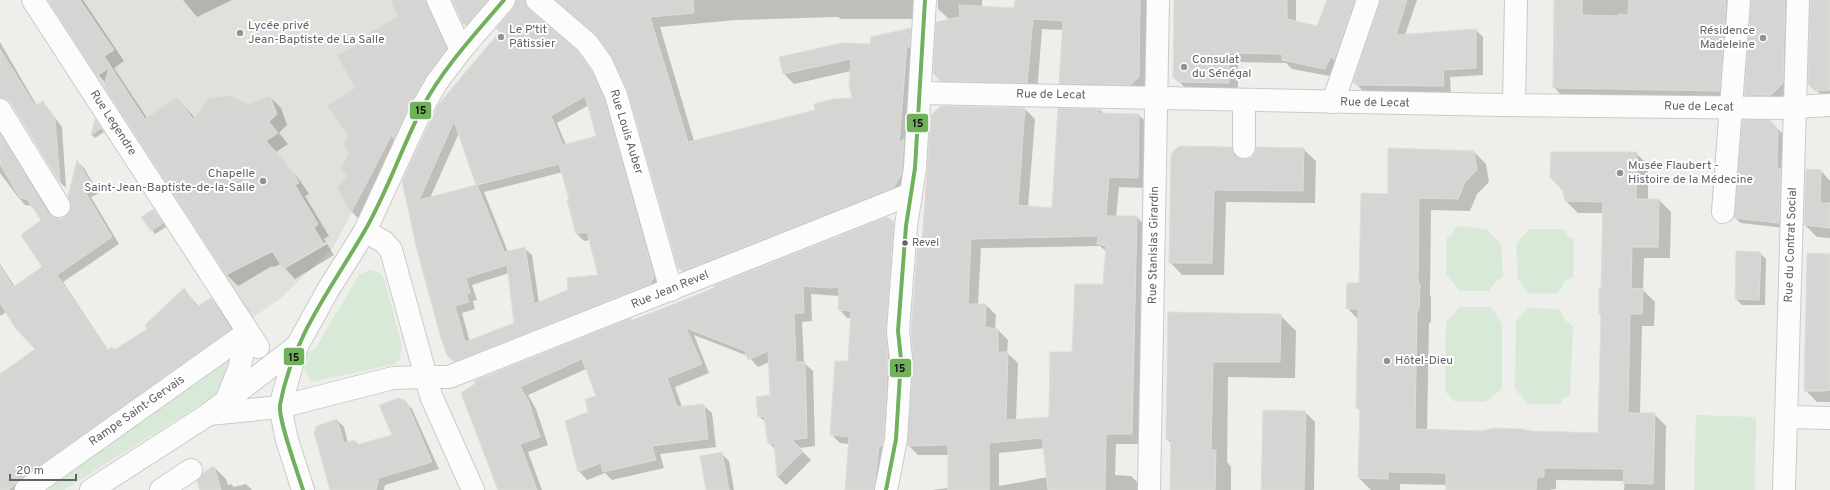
<svg xmlns="http://www.w3.org/2000/svg" width="1830" height="490" viewBox="0 0 1830 490" font-family="Overpass,sans-serif">
<rect width="100%" height="100%" fill="#eeeeea"/>
<path fill="#e1e0da" d="M41 0H427L436 20 406 34 382 26 359 39 403 113 333 248 281 298 251 319Z"/>
<g fill="#d8ead7">
<path d="M1456 226 1487 229 1501 245 1503 277 1494 283 1489 291H1460L1446 274 1447 237 1453 234Z"/>
<path d="M1529 229H1564L1568 236 1574 239 1573 277 1565 281 1558 293 1530 294 1518 280 1516 244Z"/>
<path d="M370 270 380 273 385 281 402 347 399 360 395 364 312 382 305 372 302 355 315 349 359 275Z"/>
<path d="M1460 307H1491L1502 324V389L1485 402 1454 401 1445 391 1446 322Z"/>
<path d="M1528 308 1559 309 1566 321 1573 326 1570 395 1563 399 1560 404H1528L1515 389 1516 321Z"/>
<path d="M234 353 239 356 214 396 64 490H41Z"/>
<path d="M1696 415 1756 417 1755 490H1694Z"/>
</g>
<g fill="#0003" fill-rule="evenodd">
<path d="M49 0H83L124 61 114 68 147 118 177 98 195 118 248 105 270 97 281 108 287 125 279 133 288 144 276 152 301 182 309 194 305 196 329 236 324 239 326 242 286 266V268L327 244 334 255 295 279 281 264 273 267 272 266 238 286 227 275 105 86 106 83 98 75Z"/>
<path d="M183 0H232L197 17Z"/>
<path d="M392 0H442L456 59 362 222 352 212 338 189 348 177 350 152 344 146 349 136 362 43 399 17Z"/>
<path d="M452 0H508L474 34 464 23Z"/>
<path d="M554 0H929L922 19H841L838 17 736 20 660 27 694 141 816 111 854 99 851 71 794 84 784 74 780 58 871 45 910 29 921 39 911 185 689 278 679 267 628 90 614 58 601 39Z"/>
<path d="M938 0H982V7L1015 9 1016 0H1151L1149 87 1071 93 1060 83 1063 30 1042 29 1037 93 951 91 941 80 950 20 938 9Z"/>
<path d="M1175 0H1296V22L1318 27 1328 0H1360L1335 77 1292 69 1286 63 1238 62V92L1188 91 1174 76Z"/>
<path d="M1381 0H1417L1405 35 1476 30 1483 37V75L1450 77 1451 94 1364 92 1354 82Z"/>
<path d="M1555 0H1736L1727 98 1561 95 1554 87Z"/>
<path d="M1752 0H1795L1790 90 1779 102H1753L1745 95Z"/>
<path d="M1811 0H1830V98H1824L1809 83Z"/>
<path d="M514 9 577 52 598 79 611 107 661 284 462 368 448 355 403 181 500 32 497 29ZM589 105 598 137 566 145 557 123ZM459 133 477 186 430 198ZM563 172 577 234 584 241 590 240 600 275 539 303 532 255 524 248 508 252 484 192ZM509 273 515 323 470 342 462 313 475 309 473 301 477 300 472 285Z"/>
<path d="M0 42 37 106 43 102 62 127 66 188 60 182 13 106 0 89Z"/>
<path d="M941 107 1025 109 1035 119 1028 207 1053 210 1059 109 1100 110 1104 114 1139 115 1149 125 1147 188 1119 187 1116 217H1137L1146 227 1142 444H1116L1115 475 1131 476 1141 486V490H931L949 488V455H918L908 445 923 244ZM1100 246 1107 252 1104 285 1073 353 1050 418 1016 420 1018 363 1007 353 1008 340 998 330 995 329 996 315 986 305H978L981 248ZM1045 448 1048 477 999 486V453Z"/>
<path d="M96 121 104 132 95 138 92 135Z"/>
<path d="M1770 121 1784 135 1785 228 1741 223 1735 218Z"/>
<path d="M0 131 54 218 62 220 71 212 78 162 84 168 99 193 91 197 119 244 63 282 108 350H114L148 329 184 289 199 307 211 299 218 306 238 336 24 490H0V385L37 349 7 312 0 316V264L15 287 44 267 42 221 32 206 25 205 18 197 0 173Z"/>
<path d="M1231 148 1244 160 1303 149 1316 161 1315 203 1226 202 1224 275H1182L1170 262Z"/>
<path d="M1474 152 1486 164 1489 182 1477 194 1470 211 1431 210 1430 295 1431 297V322L1429 323 1427 430 1599 434 1602 316 1600 314 1602 290 1604 213H1578L1566 201 1636 153 1648 165V200H1659L1671 212 1670 258H1644L1643 290 1655 302 1654 326H1642L1640 414H1654L1666 426 1665 490H1624L1625 481 1556 480V489L1549 490H1447V485L1400 484V490H1371L1359 478 1361 411 1357 408 1359 320 1347 308 1360 284 1389 195Z"/>
<path d="M1821 171 1830 181V238L1817 237 1805 225Z"/>
<path d="M157 213 166 227 155 234 152 230Z"/>
<path d="M893 223 902 232 883 490H846L849 444 840 443 831 434 849 362 852 318H847L839 309 840 296 811 294 812 321 802 322 804 363 813 371 815 446 799 448 811 460 786 485 778 477 776 450 769 443 766 423 759 416 771 396 770 362 758 367 748 356 694 335 709 373 675 387 682 407 703 405 712 413 716 447 660 454 664 468 612 480 605 473 587 480 579 471 589 413 597 397 586 369 528 395 536 409 548 445 528 452 542 490H499L462 394 478 383 476 381 631 319 633 321Z"/>
<path d="M1760 253 1766 259 1765 305H1742L1736 299Z"/>
<path d="M1830 255V402H1817L1805 390Z"/>
<path d="M1169 314 1280 315 1296 331 1295 378 1228 377 1227 462 1231 467V490H1171L1172 444 1167 439Z"/>
<path d="M405 402 412 409 439 469 385 485 384 490H331L337 420 344 427 348 443 355 441 359 445 394 435Z"/>
<path d="M1305 412 1315 422 1314 490H1262Z"/>
<path d="M722 454 729 461 734 490H707Z"/>
<path d="M214 467 226 479 228 485 231 484 234 487 246 484 252 490H201Z"/>
</g>
<g fill="#d5d5d3" stroke="#deddd9" fill-rule="evenodd">
<path d="M48 0H80L114 50 104 56 145 119 177 97 193 119 208 99 228 95 248 104 270 96 277 114 269 122 278 133 266 141 291 169 299 183 295 185 318 224 314 228 324 244 283 269 273 252H271L226 275 104 86 109 68 97 76Z"/>
<path d="M390 0H426L447 48 426 76 411 103 394 140 392 134 351 213 337 188 347 177 341 168 350 150 343 147 348 136 327 106 355 88 337 55 360 43 359 39 398 16Z"/>
<path d="M452 0H488L467 24H463Z"/>
<path d="M516 0H525L529 9 578 51 591 70 604 99 654 277 650 284 454 362 447 355 440 335 417 250 402 181 438 105 501 30 496 29 513 8ZM585 96 596 136 563 145 551 116ZM454 121 476 185 419 200ZM559 164 569 199 567 200 576 234 587 232 598 275 567 278 568 290 534 304 525 247 505 252 506 256 477 185ZM507 265 514 323 465 342 455 306 469 302 466 294 470 293 466 278Z"/>
<path d="M556 0H693L694 13 650 17 688 142 815 110 814 104 833 99 852 98 849 86 851 59 783 74 779 57 842 43 870 44 871 37 911 28 910 48 907 45 899 143 904 139 901 175 894 187 683 271 678 268 628 92 613 59 595 34Z"/>
<path d="M1015 0H1140L1139 77 1130 85 1059 83 1063 21 1033 19 1027 83 940 81 933 73 936 22 960 17 959 5 1014 8Z"/>
<path d="M1174 0H1287V19L1317 26 1327 0H1355L1334 60 1331 56 1325 69 1282 60V54L1229 53V83L1178 82 1173 77Z"/>
<path d="M1380 0H1407L1396 35 1476 29V68L1443 70 1444 86 1356 85 1353 82Z"/>
<path d="M1554 0H1582V15L1618 16V14L1628 15 1629 0H1726L1720 91 1553 88Z"/>
<path d="M1751 0H1785L1783 83 1771 95H1744Z"/>
<path d="M1810 0H1830V90L1815 91 1808 84Z"/>
<path d="M0 49 35 106 43 101 55 119 60 183 11 103 6 99 0 98Z"/>
<path d="M941 106 1025 108 1018 205 1052 208 1058 108 1101 109 1097 113 1139 114 1138 178 1109 177 1106 216H1137L1132 434H1106L1105 490H1048L1042 438 989 443V490H948V445L907 446 913 360 911 331 918 239 922 243 931 115ZM1098 236 1097 244 1106 246 1103 284H1075L1072 352H1050L1049 417 1006 420 1008 352H998V329L985 327 986 304H968L971 239Z"/>
<path d="M95 119 101 128 91 135Z"/>
<path d="M1742 120H1770L1778 129 1777 168 1781 169 1779 223 1734 218Z"/>
<path d="M0 134 48 213 53 217 62 219 70 212 71 205 68 197 77 160 92 185 84 190 112 237 57 275 107 350 112 347 114 350 147 329 145 325 184 288 197 307 211 298 231 329 19 480 9 490H0V374L35 349 16 329 0 303V266L13 287 42 267 21 235 41 220 27 199 20 198 0 164Z"/>
<path d="M1179 146 1232 147 1233 154 1238 158 1244 159 1251 158 1255 153 1256 147 1304 148 1303 191 1214 190 1212 263H1169L1171 154Z"/>
<path d="M1388 148 1474 151 1477 170 1465 182 1458 199 1419 198 1418 284H1420L1419 310 1417 311 1415 429 1482 431 1494 428 1520 429 1532 431 1598 433 1601 315 1599 314V289H1601L1603 202 1565 201 1562 190 1550 177 1551 152H1637L1636 199H1659L1658 247H1632L1631 288 1643 289 1642 314H1630L1628 413H1655L1653 484 1623 483 1624 469 1544 468V477H1537L1536 490H1446V473L1388 472V479L1358 478 1360 408H1356L1358 309H1346L1347 283H1359L1361 193 1388 194Z"/>
<path d="M1806 169 1821 170 1820 203H1830V228L1804 225Z"/>
<path d="M154 209 163 223 151 231 141 217Z"/>
<path d="M887 217 894 222 886 330 888 359 884 437 882 446H879L874 490H845L849 437 830 435 835 361H848L851 311 838 310 839 287 830 288 803 286 804 313H794L796 362H805L807 438 792 440 803 451 777 477 774 443 768 444 764 416 758 417 756 397 770 395 768 351 748 360 745 351 686 328 702 364 667 378 677 407 704 404 708 439 652 446 656 460 603 472 601 463 578 472 565 421 588 412 585 399 596 396 582 359 520 387 528 400 540 437 520 444 537 490H498L461 393 476 383 474 381 631 318 630 321 677 303 716 287 713 286Z"/>
<path d="M1736 251 1761 252 1759 300 1735 299Z"/>
<path d="M1807 253 1830 254V390L1824 391H1804Z"/>
<path d="M1168 312 1281 314 1280 362H1213L1211 450H1216L1215 490H1170L1171 439H1166Z"/>
<path d="M399 398 406 401 432 462 379 478 376 490H330L314 432 317 426 337 419 344 443 355 440 356 445 392 435 379 405Z"/>
<path d="M1263 410 1306 411 1304 490H1261Z"/>
<path d="M722 452 729 490H706L700 456Z"/>
<path d="M214 466 221 490H200L197 481 203 473Z"/>
</g>
<g fill="none" stroke-linecap="round" stroke-linejoin="round">
<g stroke="#cacaca" stroke-width="24">
<g id="minor">
<path d="M33 0 258 347"/>
<path d="M438 0 461 50"/>
<path d="M537 0 587 43 602 64 616 95 671 290"/>
<path d="M920 93 1501 105 1778 108 1830 105"/>
<path d="M1333 102 1368 0"/>
<path d="M1514 104 1516 0"/>
<path d="M0 110 59 206"/>
<path d="M1244 147V100"/>
<path d="M1723 212 1739 0"/>
<path d="M227 399 239 369 248 332"/>
<path d="M209 414 280 407 393 378 426 377 391 250 384 242 365 231"/>
<path d="M1787 417 1830 418"/>
<path d="M26 490 248 332"/>
<path d="M91 490 209 414 297 346"/>
<path d="M161 490 191 470"/>
<path d="M303 490 287 440 280 407 297 346 328 290 365 231 422 108 437 82 461 50 504 0"/>
<path d="M473 490 431 396 426 377H449L911 194"/>
<path d="M886 490 896 439 901 359 898 331 906 226 915 168 925 0"/>
<path d="M1149 490 1158 0"/>
<path d="M1784 490 1798 0"/>
</g>
</g>
<use href="#minor" stroke="#fcfcfc" stroke-width="22"/>
<g stroke="#fff" stroke-width="7">
<g id="bus-1">
<path d="M303 490C298 473 278 420 280 405 292 338 331 289 364 232 387 193 401 149 422 108 443 68 475 34 504 0"/>
<path d="M886 490 896 439 901 359 898 331 906 226 915 168 925 0"/>
</g>
</g>
<use href="#bus-1" stroke="#71b15d" stroke-width="4"/>
</g>
<g fill="#919395" stroke="#fff" stroke-width="1.5">
<circle cx="240" cy="33" r="4"/>
<circle cx="501" cy="37" r="4"/>
<circle cx="1763" cy="38" r="4"/>
<circle cx="1184" cy="67" r="4"/>
<circle cx="1620" cy="173" r="4"/>
<circle cx="263" cy="181" r="4"/>
<circle cx="1387" cy="361" r="4"/>
</g>
<circle fill="#5f6267" stroke="#fff" stroke-width="1.5" cx="905" cy="243" r="3.5"/>
<g text-anchor="middle" dominant-baseline="central" stroke-width="4" stroke-linejoin="round" paint-order="stroke">
<g font-size="11" fill="#5f6267" stroke="#fff" text-anchor="start">
<text x="912" y="243">Revel</text>
</g>
<g font-size="12" fill="#5f6267" stroke="#fff" text-anchor="start">
<text x="248" y="26">Lycée privé<tspan x="248" dy="14">Jean-Baptiste de La Salle</tspan></text>
<text x="509" y="30">Le P'tit<tspan x="509" dy="14">Pâtissier</tspan></text>
<text x="1755" y="31" text-anchor="end">Résidence<tspan x="1755" dy="14">Madeleine</tspan></text>
<text x="1192" y="60">Consulat<tspan x="1192" dy="14">du Sénégal</tspan></text>
<text x="1628" y="166">Musée Flaubert -<tspan x="1628" dy="14">Histoire de la Médecine</tspan></text>
<text x="255" y="174" text-anchor="end">Chapelle<tspan x="255" dy="14">Saint-Jean-Baptiste-de-la-Salle</tspan></text>
<text x="1395" y="361">Hôtel-Dieu</text>
</g>
<g font-size="12" fill="#5f6267" stroke="#fff">
<text transform="translate(1051 95) rotate(1)">Rue de Lecat</text>
<text transform="translate(1375 103) rotate(1)">Rue de Lecat</text>
<text transform="translate(1699 107) rotate(1)">Rue de Lecat</text>
<text transform="translate(113 123) rotate(57)">Rue Legendre</text>
<text transform="translate(626 132) rotate(73)">Rue Louis Auber</text>
<text transform="translate(1154 245) rotate(-89)">Rue Stanislas Girardin</text>
<text transform="translate(1791 245) rotate(-88)">Rue du Contrat Social</text>
<text transform="translate(670 290) rotate(-22)">Rue Jean Revel</text>
<text transform="translate(137 411) rotate(-35)">Rampe Saint-Gervais</text>
</g>
</g>
<g stroke="#fff" stroke-width="1.5">
<rect x="409" y="101" width="23" height="19" rx="4" fill="#71b15d"/>
<rect x="906" y="113" width="23" height="20" rx="4" fill="#71b15d"/>
<rect x="283" y="347" width="22" height="19" rx="4" fill="#71b15d"/>
<rect x="889" y="358" width="23" height="20" rx="4" fill="#71b15d"/>
</g>
<g font-size="11" text-anchor="middle" font-weight="bold" fill="#111">
<text x="421" y="114">15</text>
<text x="918" y="127">15</text>
<text x="294" y="361">15</text>
<text x="900" y="372">15</text>
</g>
<path d="M10 474v6h66v-6" fill="none" stroke="#5f6267" stroke-width="2"/>
<text x="16" y="474" font-size="12" fill="#5f6267" stroke="#ffffff" stroke-width="3" paint-order="stroke">20 m</text>
</svg>
